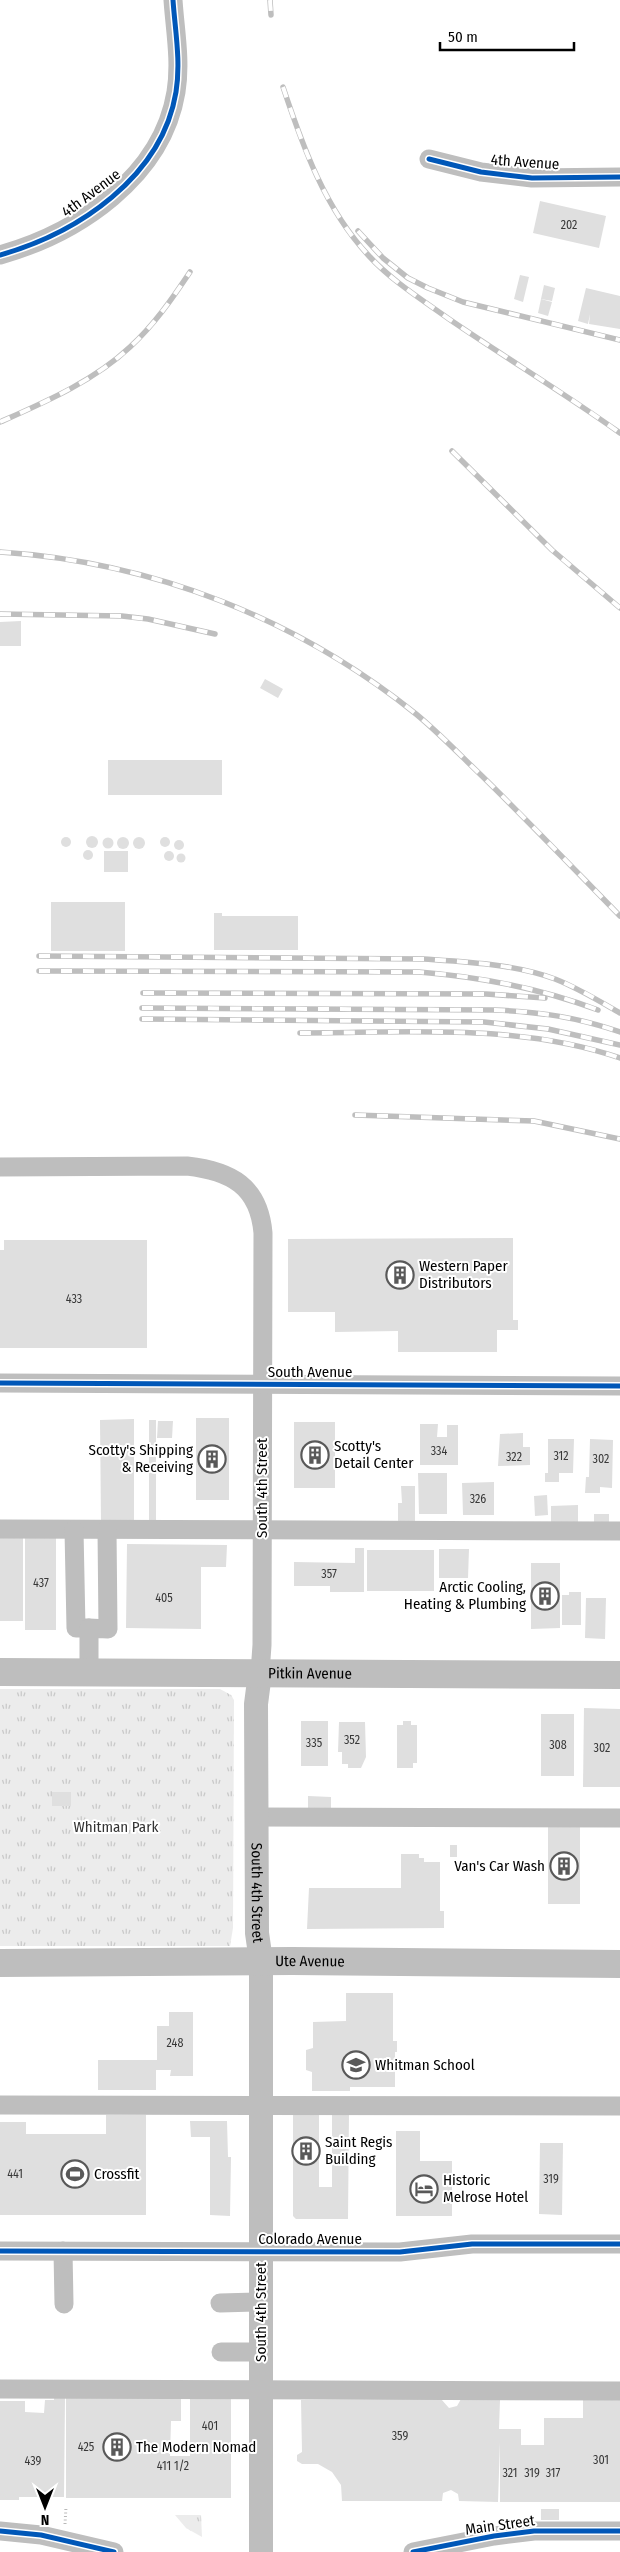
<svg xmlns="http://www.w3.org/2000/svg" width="620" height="2552" viewBox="0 0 620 2552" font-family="'Fira Sans Condensed',sans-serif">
<defs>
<pattern id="park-tufts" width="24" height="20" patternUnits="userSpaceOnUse" patternTransform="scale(1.25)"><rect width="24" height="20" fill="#ececec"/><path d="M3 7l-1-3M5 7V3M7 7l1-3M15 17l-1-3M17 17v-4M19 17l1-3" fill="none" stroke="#c9c9c9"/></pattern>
</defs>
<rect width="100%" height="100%" fill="#fff"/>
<g fill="url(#park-tufts)">
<path d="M0 1689H220L231 1695 234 1700 233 1928 230 1946H0Z"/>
<path d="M175 2515H201L202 2537 186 2528Z"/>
</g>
<g fill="#dfdfdf">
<path d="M540 201 606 216 599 248 533 233Z"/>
<path d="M520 275 529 277 523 302 514 299Z"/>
<path d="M544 285 555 288 552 301 541 299Z"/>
<path d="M586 288 620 296V329L589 324 590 314 588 324 578 321Z"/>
<path d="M541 299 552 302 548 316 538 313Z"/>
<path d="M21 621V646H0V622Z"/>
<path d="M265 679 283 689 278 698 260 688Z"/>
<rect x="108" y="760" width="114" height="35"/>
<circle cx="92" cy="842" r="6"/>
<circle cx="66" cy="842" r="5"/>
<circle cx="165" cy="842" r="5"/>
<circle cx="139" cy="843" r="6"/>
<circle cx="123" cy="843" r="6"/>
<circle cx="108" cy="843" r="5.5"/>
<circle cx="179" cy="845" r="5"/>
<circle cx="88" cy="855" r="5"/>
<circle cx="169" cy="856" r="5"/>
<rect x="104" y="851" width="24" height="21"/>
<circle cx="181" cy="858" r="4.5"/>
<rect x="51" y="902" width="74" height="49"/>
<path d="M214 913H222V916H298V950H214Z"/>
<path d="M513 1238V1320H518V1330H497V1352H398V1331L335 1332V1312H288V1239Z"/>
<path d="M4 1240H147V1348H0V1250H4Z"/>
<rect x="196" y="1418" width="33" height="82"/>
<path d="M134 1419V1522H101L100 1420Z"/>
<rect x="149" y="1420" width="7" height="102"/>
<path d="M158 1421H173L172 1438H157Z"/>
<rect x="294" y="1422" width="41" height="66"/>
<path d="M420 1424H438L437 1437H447V1425H458V1465H420Z"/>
<path d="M523 1433V1447H530V1465L498 1466 500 1434Z"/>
<path d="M548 1439H574L573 1473H559V1482H545V1473H548Z"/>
<path d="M590 1439 613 1440 612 1488 600 1487V1493H585L586 1477H589Z"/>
<path d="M418 1473H447V1514H419Z"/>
<path d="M494 1482V1515H463L462 1483Z"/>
<path d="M401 1486H415V1522L398 1523V1503H402Z"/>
<path d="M547 1495 548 1515 535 1516 534 1496Z"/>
<path d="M578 1505V1526L551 1524V1506Z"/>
<rect x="594" y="1514" width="15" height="14"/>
<rect x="0" y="1537" width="23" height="84"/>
<rect x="25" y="1537" width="31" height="93"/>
<path d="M127 1544 227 1545 226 1567H201V1629L126 1628Z"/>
<path d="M355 1548H364V1592H330V1586H294V1562L355 1563Z"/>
<path d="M439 1549H469L468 1578H439Z"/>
<rect x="367" y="1550" width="67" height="41"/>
<path d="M531 1563H560V1628L531 1629Z"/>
<path d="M569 1592H581V1625H562V1595H569Z"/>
<path d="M586 1598H606L605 1639 585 1638Z"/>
<path d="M584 1708 620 1709V1787H583Z"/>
<rect x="541" y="1714" width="33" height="62"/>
<rect x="301" y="1721" width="27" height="45"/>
<path d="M403 1721H411V1725H417V1763H413V1768H397V1725H403Z"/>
<path d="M339 1722H365L366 1757 361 1768H348V1764H342V1752H338Z"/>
<rect x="52" y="1792" width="19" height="14"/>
<path d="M308 1796 331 1797V1809H308Z"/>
<rect x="548" y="1827" width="32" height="77"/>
<rect x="450" y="1845" width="7" height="12"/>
<path d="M401 1854H419V1858H424V1862H440V1911H444V1928L307 1929 309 1888H401Z"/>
<path d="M346 1993H393V2041H397V2052H395V2087H350V2091H312V2072L306 2070V2050L313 2048V2022L346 2021Z"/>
<path d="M169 2012H193V2076H170L171 2070H156V2090H98V2060H157V2026H169Z"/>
<path d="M332 2113H349L348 2219H296L293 2216V2115H319V2187H332Z"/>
<path d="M106 2115H146V2215H0V2122H26V2134H106Z"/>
<path d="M190 2121H227L228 2157H231L230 2216 210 2215V2137H191Z"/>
<path d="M396 2131H420V2161H452V2216H396Z"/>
<path d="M540 2143H563L562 2215 539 2214Z"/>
<path d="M190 2395H231V2498H66V2397L181 2396V2421H171L170 2456H190Z"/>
<path d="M54 2397H65L64 2497H19V2500H0V2401H25V2412L44 2413 45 2400H54Z"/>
<path d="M441 2399 449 2408 457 2406 461 2399 500 2400 499 2429H521V2445H544V2418H583V2399H620V2502H500V2442L498 2502 459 2501 458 2494 451 2490 443 2493 442 2501H342L341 2485 332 2472 318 2464H302L297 2461V2455L302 2452 301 2400Z"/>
<rect x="541" y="2509" width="18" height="11"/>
</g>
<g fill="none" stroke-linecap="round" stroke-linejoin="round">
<path stroke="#b9b9b9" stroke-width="3" stroke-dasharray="1 2.5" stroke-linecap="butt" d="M65 2524 66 2507"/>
<g stroke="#bebebe" stroke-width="19">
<path d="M429 159 481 172 532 178 620 177"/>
<path d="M0 255C78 233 162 177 176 92 181 61 175 30 173 0"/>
<path d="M0 1167 187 1166C231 1171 259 1186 263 1233L262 1645 260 1673"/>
<path d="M0 1383 620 1386"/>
<path d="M0 1529 620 1531"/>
<path d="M74 1530 76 1628H89"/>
<path d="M89 1672V1628L108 1629 107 1530"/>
<path d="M257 1817 620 1818"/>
<path d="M0 2105 620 2106"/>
<path d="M0 2251 400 2252 472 2244H620"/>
<path d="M63 2251 64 2304"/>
<path d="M220 2303 261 2302"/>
<path d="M221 2352H261"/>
<path d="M0 2389 620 2391"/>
<path d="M0 2531 41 2535 114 2552"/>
<path d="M413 2552 494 2536 534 2531H620"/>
</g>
<path stroke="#bebebe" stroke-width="24" id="s1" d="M260 1673 256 1704 257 1933 261 1961V2552"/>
<g stroke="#bebebe" stroke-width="28">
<path id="s2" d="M0 1672 620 1675"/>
<path id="s3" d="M0 1963 292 1961 620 1964"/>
</g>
<g stroke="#bebebe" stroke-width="5.5">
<g id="rail">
<path d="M270 0 271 15"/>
<path d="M283 87C303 147 325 209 369 256 392 281 421 299 449 319 506 358 564 393 620 433"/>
<path d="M358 231 383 258 408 278 428 288 463 302 620 340"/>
<path d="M0 422C45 402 94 381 130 347 154 325 172 299 190 272"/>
<path d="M452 451 552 550 620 608"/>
<path d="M0 552C153 562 296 618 416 714 439 733 460 755 482 776 529 822 574 869 620 916"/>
<path d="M0 614 122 616 148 619 215 634"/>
<path d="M39 956 424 959C468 962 514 964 555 979 578 988 599 1001 620 1013"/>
<path d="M39 971 419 972C481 977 540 988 598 1010"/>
<path d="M143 993 486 994 545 998"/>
<path d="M142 1008 495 1010C541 1012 576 1017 620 1032"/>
<path d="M142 1019 484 1022 548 1029 620 1045"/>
<path d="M300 1033C406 1033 518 1023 620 1058"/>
<path d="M355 1115 534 1121 620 1139"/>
</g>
</g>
<use href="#rail" stroke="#fff" stroke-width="4" stroke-dasharray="11" stroke-linecap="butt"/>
<g stroke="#fff" stroke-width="8">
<g id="cycleway">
<path d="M429 159 481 172 532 178 620 177"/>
<path d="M0 255C78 233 162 177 176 92 181 61 175 30 173 0"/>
<path d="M0 1383 620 1386"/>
<path d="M0 2251 400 2252 472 2244H620"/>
<path d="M0 2531 41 2535 114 2552"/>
<path d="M413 2552 494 2536 534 2531H620"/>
</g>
</g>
<use href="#cycleway" stroke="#0057b8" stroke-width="5"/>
</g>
<defs>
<g id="building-ring" transform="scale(1.4375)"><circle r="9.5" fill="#fff" stroke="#595959" stroke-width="1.5"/><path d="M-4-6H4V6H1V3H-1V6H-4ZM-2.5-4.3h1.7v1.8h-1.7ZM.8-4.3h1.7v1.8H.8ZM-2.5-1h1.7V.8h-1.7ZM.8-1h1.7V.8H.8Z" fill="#595959"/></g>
<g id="school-ring" transform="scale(1.4375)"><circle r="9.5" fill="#fff" stroke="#595959" stroke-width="1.5"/><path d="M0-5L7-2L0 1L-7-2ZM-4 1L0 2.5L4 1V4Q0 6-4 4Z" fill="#595959"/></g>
<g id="stadium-ring" transform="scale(1.4375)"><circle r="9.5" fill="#fff" stroke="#595959" stroke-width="1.5"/><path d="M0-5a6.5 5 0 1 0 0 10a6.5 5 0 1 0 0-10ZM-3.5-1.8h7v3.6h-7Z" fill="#595959"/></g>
<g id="hotel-ring" transform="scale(1.4375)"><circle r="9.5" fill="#fff" stroke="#595959" stroke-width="1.5"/><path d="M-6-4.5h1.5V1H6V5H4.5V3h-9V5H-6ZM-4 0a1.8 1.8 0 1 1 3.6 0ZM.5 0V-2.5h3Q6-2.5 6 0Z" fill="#595959"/></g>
</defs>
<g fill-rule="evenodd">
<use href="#building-ring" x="400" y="1275"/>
<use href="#building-ring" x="315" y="1455"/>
<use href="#building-ring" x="212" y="1459"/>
<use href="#building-ring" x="545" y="1596"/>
<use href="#building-ring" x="564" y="1866"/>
<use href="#school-ring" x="356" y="2065"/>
<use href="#building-ring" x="306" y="2151"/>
<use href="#stadium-ring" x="75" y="2174"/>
<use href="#hotel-ring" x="424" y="2189"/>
<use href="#building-ring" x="117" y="2447"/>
</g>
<g text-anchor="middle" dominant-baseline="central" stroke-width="4" stroke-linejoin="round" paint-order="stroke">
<g font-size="12" fill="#383838">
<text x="569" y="225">202</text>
<text x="74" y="1299">433</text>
<text x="439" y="1451">334</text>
<text x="561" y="1456">312</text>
<text x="514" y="1457">322</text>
<text x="601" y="1459">302</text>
<text x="478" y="1499">326</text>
<text x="329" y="1574">357</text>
<text x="41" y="1583">437</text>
<text x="164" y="1598">405</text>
<text x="352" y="1740">352</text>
<text x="314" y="1743">335</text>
<text x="558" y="1745">308</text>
<text x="602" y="1748">302</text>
<text x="175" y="2043">248</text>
<text x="15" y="2174">441</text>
<text x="551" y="2179">319</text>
<text x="210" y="2426">401</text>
<text x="400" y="2436">359</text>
<text x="86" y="2447">425</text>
<text x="601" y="2460">301</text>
<text x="33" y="2461">439</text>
<text x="173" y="2466">411 1/2</text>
<text x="510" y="2473">321</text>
<text x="532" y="2473">319</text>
<text x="553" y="2473">317</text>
</g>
<g font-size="15" fill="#000" stroke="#fff">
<text transform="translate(525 162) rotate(4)">4th Avenue</text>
<text transform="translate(91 193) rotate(-37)">4th Avenue</text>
<text x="310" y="1372">South Avenue</text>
<text transform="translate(262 1488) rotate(-90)">South 4th Street</text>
<text stroke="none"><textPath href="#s2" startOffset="310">Pitkin Avenue</textPath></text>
<text stroke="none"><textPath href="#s1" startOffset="220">South 4th Street</textPath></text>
<text stroke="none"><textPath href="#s3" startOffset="310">Ute Avenue</textPath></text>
<text x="310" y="2239">Colorado Avenue</text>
<text transform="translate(261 2312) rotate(-90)">South 4th Street</text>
<text transform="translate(500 2525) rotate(-8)">Main Street</text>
</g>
<g font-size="15" fill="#000" stroke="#fff" text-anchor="start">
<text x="419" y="1266">Western Paper<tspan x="419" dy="17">Distributors</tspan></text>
<text x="334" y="1446">Scotty's<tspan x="334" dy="17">Detail Center</tspan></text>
<text x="193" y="1450" text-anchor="end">Scotty's Shipping<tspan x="193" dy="17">&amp; Receiving</tspan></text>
<text x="526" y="1587" text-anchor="end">Arctic Cooling,<tspan x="526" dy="17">Heating &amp; Plumbing</tspan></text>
<text x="545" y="1866" text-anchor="end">Van's Car Wash</text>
<text x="375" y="2065">Whitman School</text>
<text x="325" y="2142">Saint Regis<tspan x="325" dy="17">Building</tspan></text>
<text x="94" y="2174">Crossfit</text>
<text x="443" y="2180">Historic<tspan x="443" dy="17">Melrose Hotel</tspan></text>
<text x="136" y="2447">The Modern Nomad</text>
</g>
<g font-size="15" fill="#333" stroke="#fff">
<text x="116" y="1827">Whitman Park</text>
</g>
</g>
<g transform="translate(45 2507) rotate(180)" stroke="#ffffff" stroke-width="4" paint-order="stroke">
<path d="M0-4L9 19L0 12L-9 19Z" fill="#000000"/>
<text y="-8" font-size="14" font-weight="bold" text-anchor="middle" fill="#000000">N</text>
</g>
<path d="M440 42v8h134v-8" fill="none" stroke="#000000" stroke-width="2.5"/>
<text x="448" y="42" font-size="15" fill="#000000" stroke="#ffffff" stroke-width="4" paint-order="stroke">50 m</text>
</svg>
